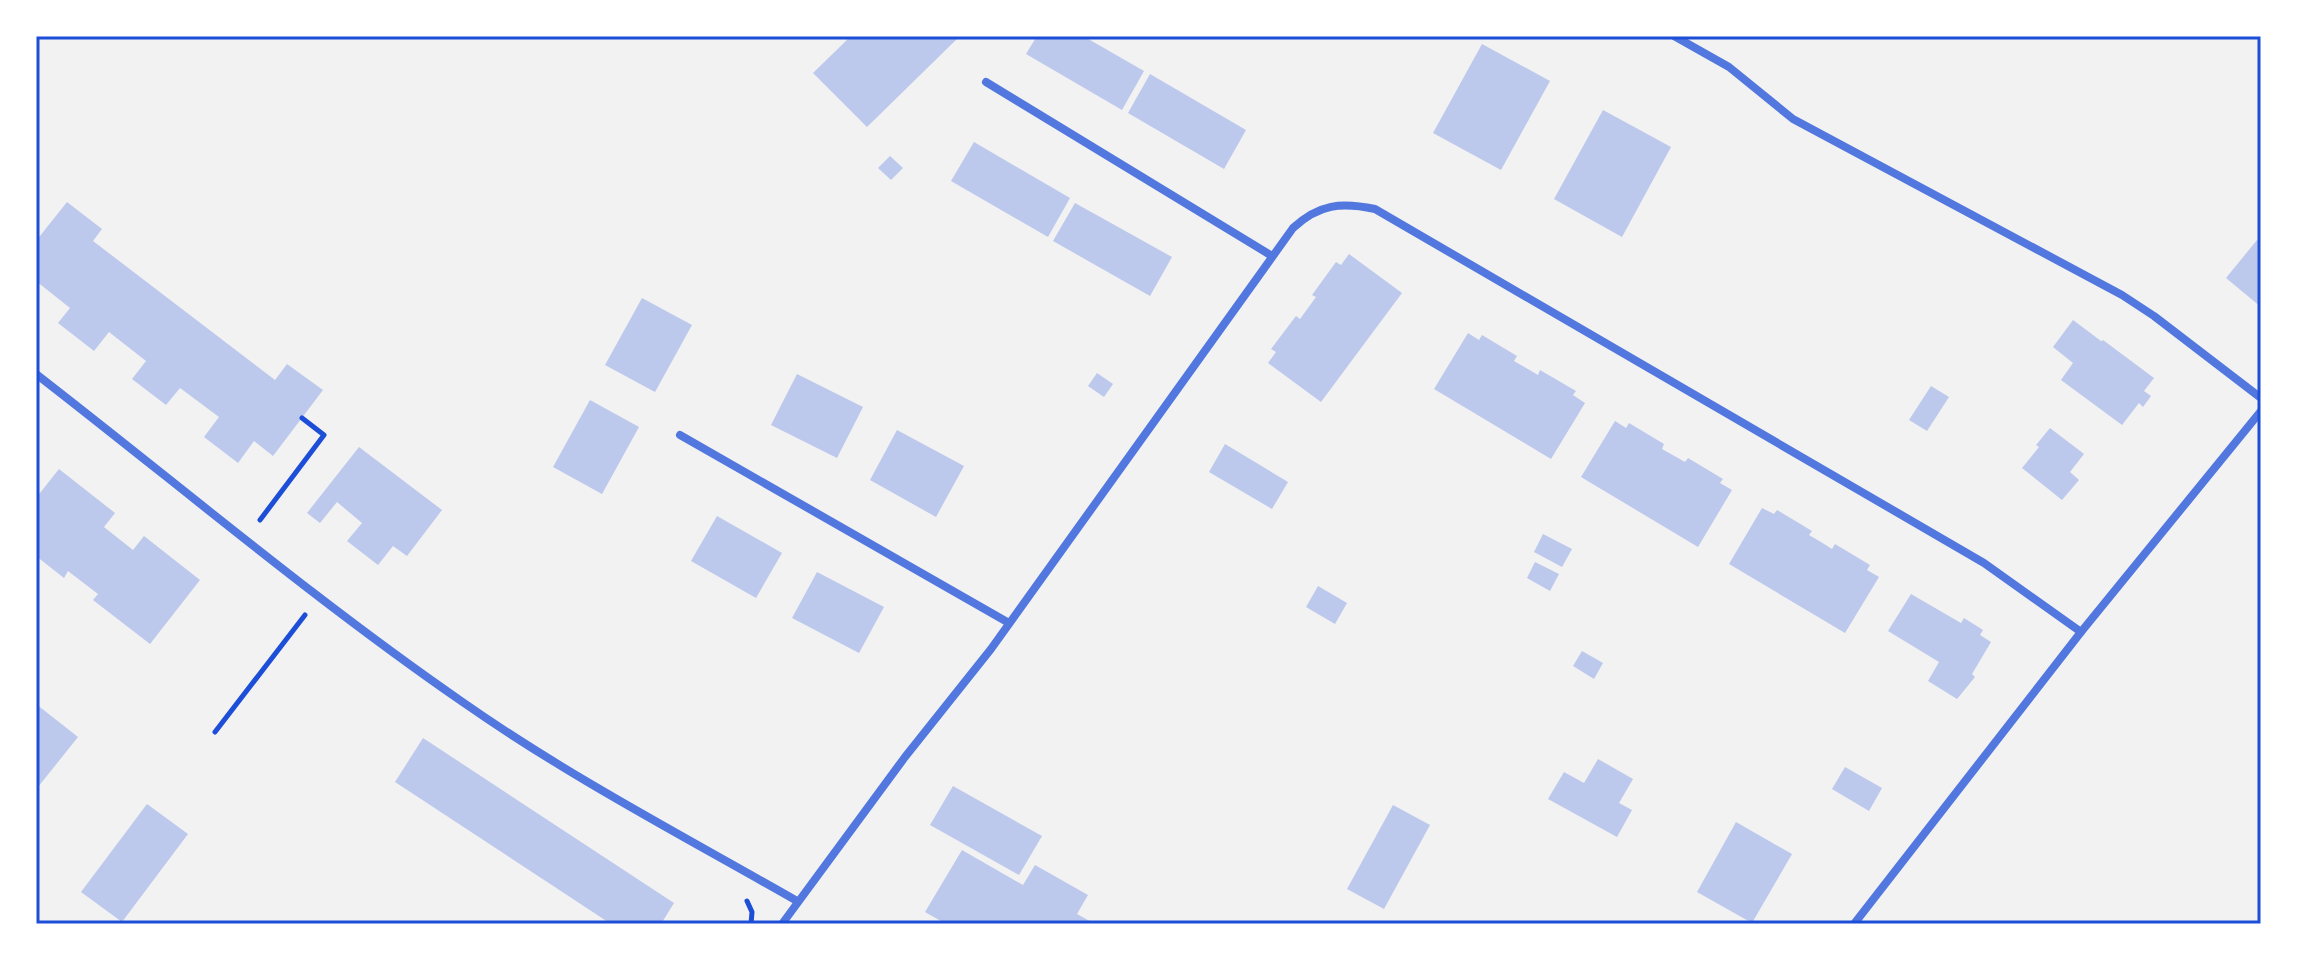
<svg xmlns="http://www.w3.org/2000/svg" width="2297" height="960" viewBox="0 0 2297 960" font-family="Roboto,sans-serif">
<rect width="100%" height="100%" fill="#f2f2f2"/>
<g fill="#bdc9ec">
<path d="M851 36H960L867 127 813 73Z"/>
<path d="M1037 36H1083L1144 71 1122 110 1026 54Z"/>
<path d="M1482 44 1550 81 1501 170 1433 133Z"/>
<path d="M1150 74 1246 130 1224 169 1128 113Z"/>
<path d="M1603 110 1671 147 1622 237 1554 199Z"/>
<path d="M974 142 1070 198 1048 237 951 181Z"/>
<path d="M890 156 903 168 891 180 878 168Z"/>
<path d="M67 202 102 229 93 241 275 380 287 364 323 390 273 456 254 441 238 463 204 437 219 417 180 388 166 405 132 379 146 361 109 332 94 351 58 323 70 308 36 281V241Z"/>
<path d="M1075 203 1172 257 1150 296 1053 241Z"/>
<path d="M2257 240 2261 243V307L2226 278Z"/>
<path d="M1349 254 1402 293 1321 402 1268 363 1276 352 1271 349 1296 316 1300 319 1316 297 1312 295 1336 262 1341 265Z"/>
<path d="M642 298 692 325 655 392 605 365Z"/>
<path d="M2073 320 2101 341 2100 342 2103 340 2154 378 2144 391 2151 396 2143 407 2139 403 2122 425 2061 380 2073 363 2053 347Z"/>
<path d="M1468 333 1479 340 1482 335 1517 356 1514 361 1538 375 1540 370 1576 391 1573 395 1585 403 1551 459 1434 389Z"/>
<path d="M1097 373 1113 384 1104 397 1088 386Z"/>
<path d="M797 374 863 407 837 458 771 425Z"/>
<path d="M1931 386 1949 397 1927 431 1909 420Z"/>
<path d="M590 400 639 427 602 494 553 467Z"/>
<path d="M1615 421 1626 428 1629 423 1664 444 1662 449 1685 462 1688 458 1723 479 1720 483 1732 490 1698 547 1581 477Z"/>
<path d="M2050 428 2084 454 2070 472 2079 480 2062 500 2022 468 2039 447 2036 445Z"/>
<path d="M897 430 964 466 936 517 870 480Z"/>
<path d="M1225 444 1288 482 1272 509 1209 472Z"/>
<path d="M359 447 442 510 407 556 393 546 378 565 347 541 362 523 337 502 320 523 307 513Z"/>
<path d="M59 469 115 513 104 527 133 550 144 536 200 580 150 644 93 600 98 594 68 571 64 578 36 556V498Z"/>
<path d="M1762 508 1774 514 1777 510 1812 531 1809 535 1821 542 1832 549 1835 544 1870 565 1867 570 1879 577 1845 633 1729 564Z"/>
<path d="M717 516 782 553 756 598 691 561Z"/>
<path d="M1543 534 1572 549 1562 567 1534 552Z"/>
<path d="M1535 562 1559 574 1550 591 1527 578Z"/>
<path d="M817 572 884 607 859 653 792 618Z"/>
<path d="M1318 586 1347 603 1335 624 1306 607Z"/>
<path d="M1911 594 1961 623 1964 618 1983 630 1980 635 1991 642 1972 674 1975 677 1957 699 1928 681 1939 662 1888 631Z"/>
<path d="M1582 651 1603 663 1594 679 1573 666Z"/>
<path d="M36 704 78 737 38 787 36 786Z"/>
<path d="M423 738 674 903 661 924H611L395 782Z"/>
<path d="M1598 759 1633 779 1619 803 1632 810 1617 837 1548 799 1564 772 1584 783Z"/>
<path d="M1845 767 1882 788 1869 811 1832 789Z"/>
<path d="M953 786 1042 836 1019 875 930 825Z"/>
<path d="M147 804 188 834 122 922 81 892Z"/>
<path d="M1393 805 1430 825 1384 909 1347 889Z"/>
<path d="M1736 822 1792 854 1752 923 1697 892Z"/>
<path d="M962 850 1023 885 1035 865 1088 895 1077 914 1095 924H946L925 912Z"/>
</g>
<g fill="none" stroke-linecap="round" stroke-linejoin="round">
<g stroke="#1d4ed8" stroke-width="5">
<path d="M260 520 324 435 302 418"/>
<path d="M215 732 305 615"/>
<path d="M747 901 752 912 751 924"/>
</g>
<g stroke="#5277de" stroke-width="8">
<path d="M1674 36 1729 67 1793 119 2122 295 2154 316 2261 398"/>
<path d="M986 82 1272 256"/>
<path d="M36 374C178 484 316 601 464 703 570 777 685 837 797 901"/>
<path d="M680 435 1009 623"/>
<path d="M782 924 905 757 991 649 1293 228C1319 204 1341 202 1375 209L1984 563 2081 632"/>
<path d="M1854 924 2081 632 2261 411"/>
</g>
</g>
<rect width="2297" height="960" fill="none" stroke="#ffffff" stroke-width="76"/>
<rect x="38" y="38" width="2221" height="884" fill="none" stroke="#1d4ed8" stroke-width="3"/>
</svg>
